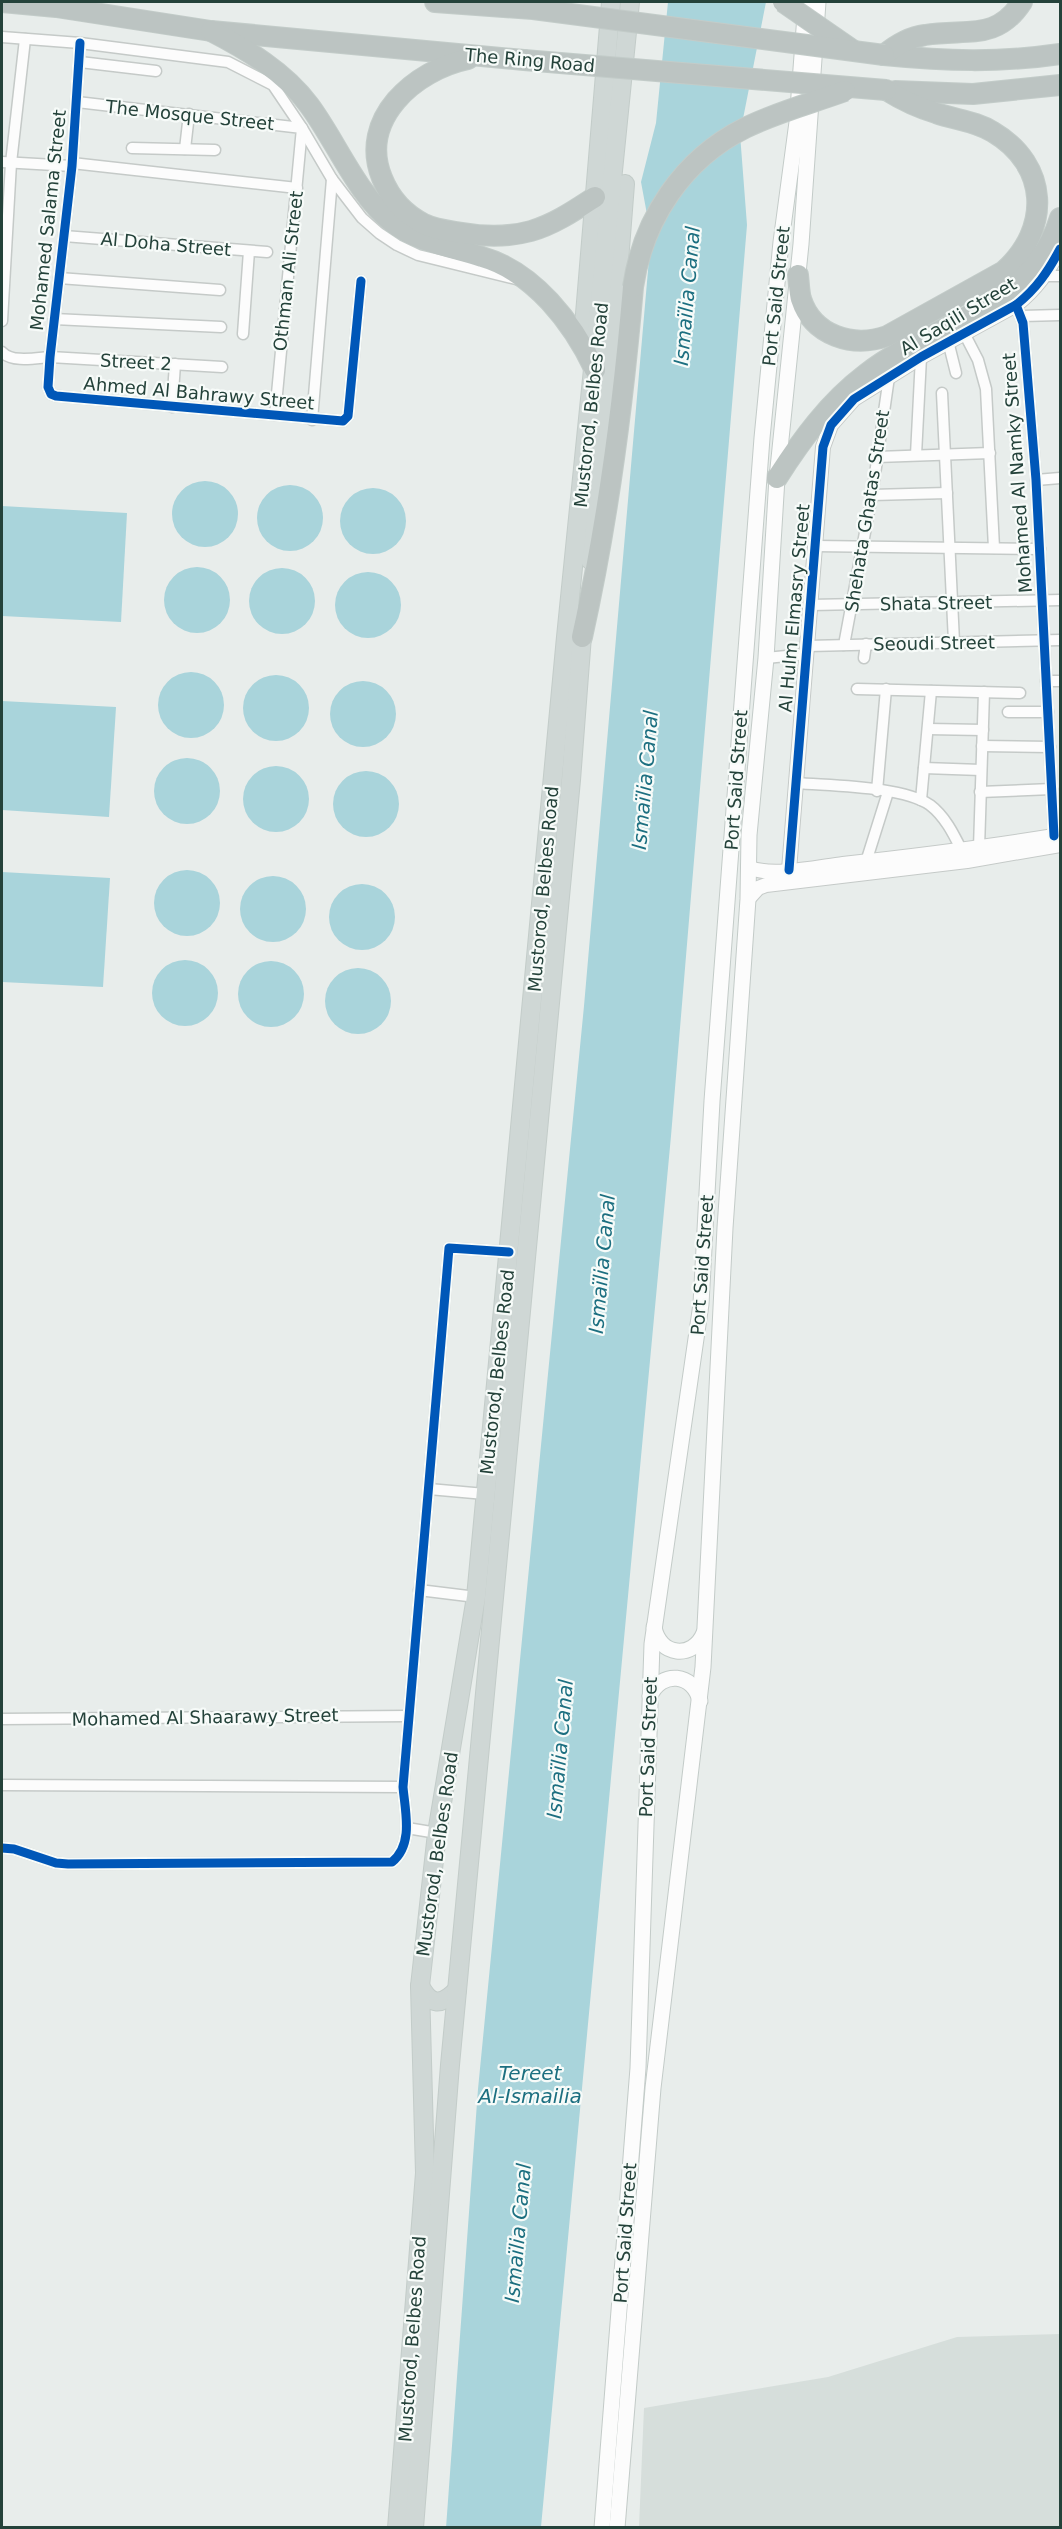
<svg xmlns="http://www.w3.org/2000/svg" width="1062" height="2529" viewBox="0 0 1062 2529" font-family="'DejaVu Sans',sans-serif">
<rect width="100%" height="100%" fill="#e8edeb"/>
<path fill="#d6dedb" d="M1060 2334V2527H639L644 2408 828 2377 957 2337Z"/>
<g fill="#a9d4db">
<path d="M668 2H766L740 134 747 225 671 1136 541 2527 446 2528 478 2089 584 1006 651 236 641 182 656 123Z"/>
<circle cx="205" cy="514" r="33"/>
<circle cx="290" cy="518" r="33"/>
<circle cx="373" cy="521" r="33"/>
<path d="M2 506 127 513 121 622 2 616Z"/>
<circle cx="197" cy="600" r="33"/>
<circle cx="282" cy="601" r="33"/>
<circle cx="368" cy="605" r="33"/>
<circle cx="191" cy="705" r="33"/>
<circle cx="276" cy="708" r="33"/>
<circle cx="363" cy="714" r="33"/>
<path d="M2 701 116 707 109 817 2 810Z"/>
<circle cx="187" cy="791" r="33"/>
<circle cx="276" cy="799" r="33"/>
<circle cx="366" cy="804" r="33"/>
<circle cx="187" cy="903" r="33"/>
<path d="M2 872 110 878 103 987 2 982Z"/>
<circle cx="273" cy="909" r="33"/>
<circle cx="362" cy="917" r="33"/>
<circle cx="185" cy="993" r="33"/>
<circle cx="271" cy="994" r="33"/>
<circle cx="358" cy="1001" r="33"/>
</g>
<g fill="none" stroke-linecap="round" stroke-linejoin="round">
<g stroke="#c5cac8" stroke-width="13">
<g id="minor">
<path d="M2 37 80 43 228 62 273 85 302 128 332 179 362 218 379 233 397 245 418 255 516 279"/>
<path d="M80 43 72 166 50 357 48 387 51 394 56 396 343 421 348 416 361 281"/>
<path d="M80 62 156 71"/>
<path d="M77 102 302 128 275 415"/>
<path d="M132 148 215 150"/>
<path d="M185 149 189 114"/>
<path d="M2 162 72 166"/>
<path d="M72 163 297 188"/>
<path d="M64 236 267 252"/>
<path d="M1046 276H1060"/>
<path d="M59 278 220 290"/>
<path d="M1016 305 1023 323 1036 480 1054 836"/>
<path d="M1022 316 1060 315"/>
<path d="M54 319 221 327"/>
<path d="M2 321 11 163 25 39"/>
<path d="M964 333 978 360 986 389 994 548"/>
<path d="M243 334 249 251"/>
<path d="M948 341 956 373"/>
<path d="M2 352C12 363 36 358 50 357L222 367"/>
<path d="M942 393 954 642"/>
<path d="M172 407 175 364"/>
<path d="M312 420 332 179"/>
<path d="M916 455 921 357"/>
<path d="M877 457 990 453"/>
<path d="M1036 480 1060 478"/>
<path d="M872 495 947 493"/>
<path d="M816 546 1040 549"/>
<path d="M811 605 1060 600"/>
<path d="M844 645 872 495 889 377"/>
<path d="M808 646 1060 640"/>
<path d="M766 658 807 654"/>
<path d="M864 658 866 644"/>
<path d="M1046 681H1060"/>
<path d="M857 689 1020 693"/>
<path d="M1008 712H1048"/>
<path d="M928 729 983 730"/>
<path d="M982 746 1050 747"/>
<path d="M924 768 981 770"/>
<path d="M797 783C831 786 903 786 930 805 946 817 955 837 964 855"/>
<path d="M877 791 886 689"/>
<path d="M980 792 1052 789"/>
<path d="M921 800 931 691"/>
<path d="M979 848 984 692"/>
<path d="M866 862 888 792"/>
<path d="M429 1489 485 1494"/>
<path d="M419 1590 476 1597"/>
<path d="M2 1719 408 1716"/>
<path d="M2 1785 403 1787"/>
<path d="M407 1828 437 1833"/>
<path d="M2 1848 14 1849 56 1863 68 1864 392 1862C414 1844 405 1811 403 1787L449 1248 509 1252"/>
</g>
</g>
<g stroke="#c5cac8" stroke-width="16">
<g id="tertiary">
<path d="M748 867C771 878 818 867 843 864 916 856 988 847 1060 835"/>
<path d="M789 870 823 447 831 425 854 399 921 357 1016 305C1036 289 1048 272 1060 249"/>
<path d="M748 899 758 888 766 885 967 861 1060 845"/>
</g>
</g>
<g stroke="#c3cbc8" stroke-width="17">
<g id="secondary">
<path d="M654 1627C659 1656 693 1660 704 1633"/>
<path d="M650 1696C661 1670 694 1673 700 1701"/>
<path d="M602 2528 638 2068 652 1644 701 1304 712 1101 762 438 781 242 797 122 806 2"/>
<path d="M617 2528 653 2088 703 1667 725 1228 748 899 749 835 766 658 777 478 801 244 818 2"/>
</g>
</g>
<g stroke="#c3ccc9" stroke-width="20">
<g id="primary">
<path d="M596 353 588 341 584 326 611 2"/>
<path d="M590 560 616 300 625 184"/>
<path d="M420 1986C431 2006 441 2006 457 1990"/>
<path d="M397 2528 425 2173 420 1986 437 1833 476 1597 566 637 630 2"/>
<path d="M414 2528 450 2065 571 780 583 623"/>
</g>
</g>
<g stroke="#c3ccc9" stroke-width="22">
<g id="motorway">
<path d="M2 2 56 7 211 31 524 60"/>
<path d="M435 2 533 9"/>
<path d="M211 31C246 49 285 72 309 105 336 141 357 195 393 223 419 243 452 247 482 257 534 272 573 323 595 370"/>
<path d="M884 55C945 61 999 63 1060 54"/>
<path d="M884 55C896 45 909 37 925 35 966 28 996 42 1022 2"/>
<path d="M468 59C415 70 358 119 382 178 390 198 404 214 424 224 435 230 451 231 463 233 486 237 509 237 531 231 555 224 575 210 595 197"/>
<path d="M895 91 973 94 1060 85"/>
<path d="M798 275C799 283 799 292 801 299 813 336 853 348 887 336L1004 271C1051 229 1049 165 993 132 976 121 956 120 936 113 919 108 902 100 886 90"/>
<path d="M777 478C802 439 829 402 866 374 934 321 1032 310 1060 218"/>
<path d="M582 637C608 521 623 405 633 287"/>
</g>
</g>
<use href="#minor" stroke="#fcfcfc" stroke-width="10"/>
<use href="#tertiary" stroke="#fcfcfc" stroke-width="14"/>
<use href="#secondary" stroke="#fcfcfc" stroke-width="15"/>
<use href="#primary" stroke="#cfd7d5" stroke-width="18"/>
<use href="#motorway" stroke="#bcc4c2" stroke-width="20"/>
<g stroke="#c3ccc9" stroke-width="22" stroke-linecap="butt">
<g id="motorway-bridge">
<path d="M783 2 854 51"/>
<path d="M533 9 884 55"/>
<path d="M524 60 886 90"/>
<path d="M633 287C643 219 683 159 745 128 777 112 812 103 845 91"/>
</g>
</g>
<use href="#motorway-bridge" stroke="#bcc4c2" stroke-width="20"/>
<g stroke="#f7fbf9" stroke-width="13">
<g id="cycleway">
<path d="M80 43 72 166 50 357 48 387 51 394 56 396 343 421 348 416 361 281"/>
<path d="M1016 305 1023 323 1036 480 1054 836"/>
<path d="M789 870 823 447 831 425 854 399 921 357 1016 305C1036 289 1048 272 1060 249"/>
<path d="M2 1848 14 1849 56 1863 68 1864 392 1862C414 1844 405 1811 403 1787L449 1248 509 1252"/>
</g>
</g>
<use href="#cycleway" stroke="#0057b8" stroke-width="9"/>
</g>
<g text-anchor="middle" dominant-baseline="central" stroke-width="4.5" stroke-linejoin="round" paint-order="stroke">
<g font-size="18" fill="#24423a" stroke="#f7fbf9">
<text transform="translate(530 60) rotate(5)">The Ring Road</text>
<text transform="translate(190 115) rotate(6)">The Mosque Street</text>
<text transform="translate(48 220) rotate(-84)">Mohamed Salama Street</text>
<text transform="translate(166 244) rotate(5)">Al Doha Street</text>
<text transform="translate(288 271) rotate(-84)">Othman Ali Street</text>
<text transform="translate(776 296) rotate(-84)">Port Said Street</text>
<text transform="translate(958 316) rotate(-31)">Al Saqili Street</text>
<text transform="translate(136 362) rotate(3)">Street 2</text>
<text transform="translate(199 393) rotate(5)">Ahmed Al Bahrawy Street</text>
<text transform="translate(591 405) rotate(-84)">Mustorod, Belbes Road</text>
<text transform="translate(1017 473) rotate(-94)">Mohamed Al Namky Street</text>
<text transform="translate(867 511) rotate(-81)">Shehata Ghatas Street</text>
<text transform="translate(936 603) rotate(-1)">Shata Street</text>
<text transform="translate(794 608) rotate(-85)">Al Hulm Elmasry Street</text>
<text transform="translate(934 643) rotate(-1)">Seoudi Street</text>
<text transform="translate(736 780) rotate(-86)">Port Said Street</text>
<text transform="translate(543 889) rotate(-85)">Mustorod, Belbes Road</text>
<text transform="translate(702 1265) rotate(-86)">Port Said Street</text>
<text transform="translate(497 1372) rotate(-84)">Mustorod, Belbes Road</text>
<text transform="translate(205 1717) rotate(-1)">Mohamed Al Shaarawy Street</text>
<text transform="translate(648 1747) rotate(-88)">Port Said Street</text>
<text transform="translate(437 1854) rotate(-82)">Mustorod, Belbes Road</text>
<text transform="translate(625 2233) rotate(-86)">Port Said Street</text>
<text transform="translate(412 2339) rotate(-86)">Mustorod, Belbes Road</text>
</g>
<g font-size="20" font-style="italic" fill="#1c6f80" stroke="#f7fbf9">
<text transform="translate(687 296) rotate(-85)">Ismaïlia Canal</text>
<text transform="translate(645 780) rotate(-85)">Ismaïlia Canal</text>
<text transform="translate(602 1264) rotate(-85)">Ismaïlia Canal</text>
<text transform="translate(560 1749) rotate(-85)">Ismaïlia Canal</text>
<text x="530" y="2073">Tereet<tspan x="530" dy="23">Al-Ismailia</tspan></text>
<text transform="translate(518 2233) rotate(-85)">Ismaïlia Canal</text>
</g>
</g>
<rect width="1062" height="2529" fill="none" stroke="#24423a" stroke-width="6"/>
</svg>
